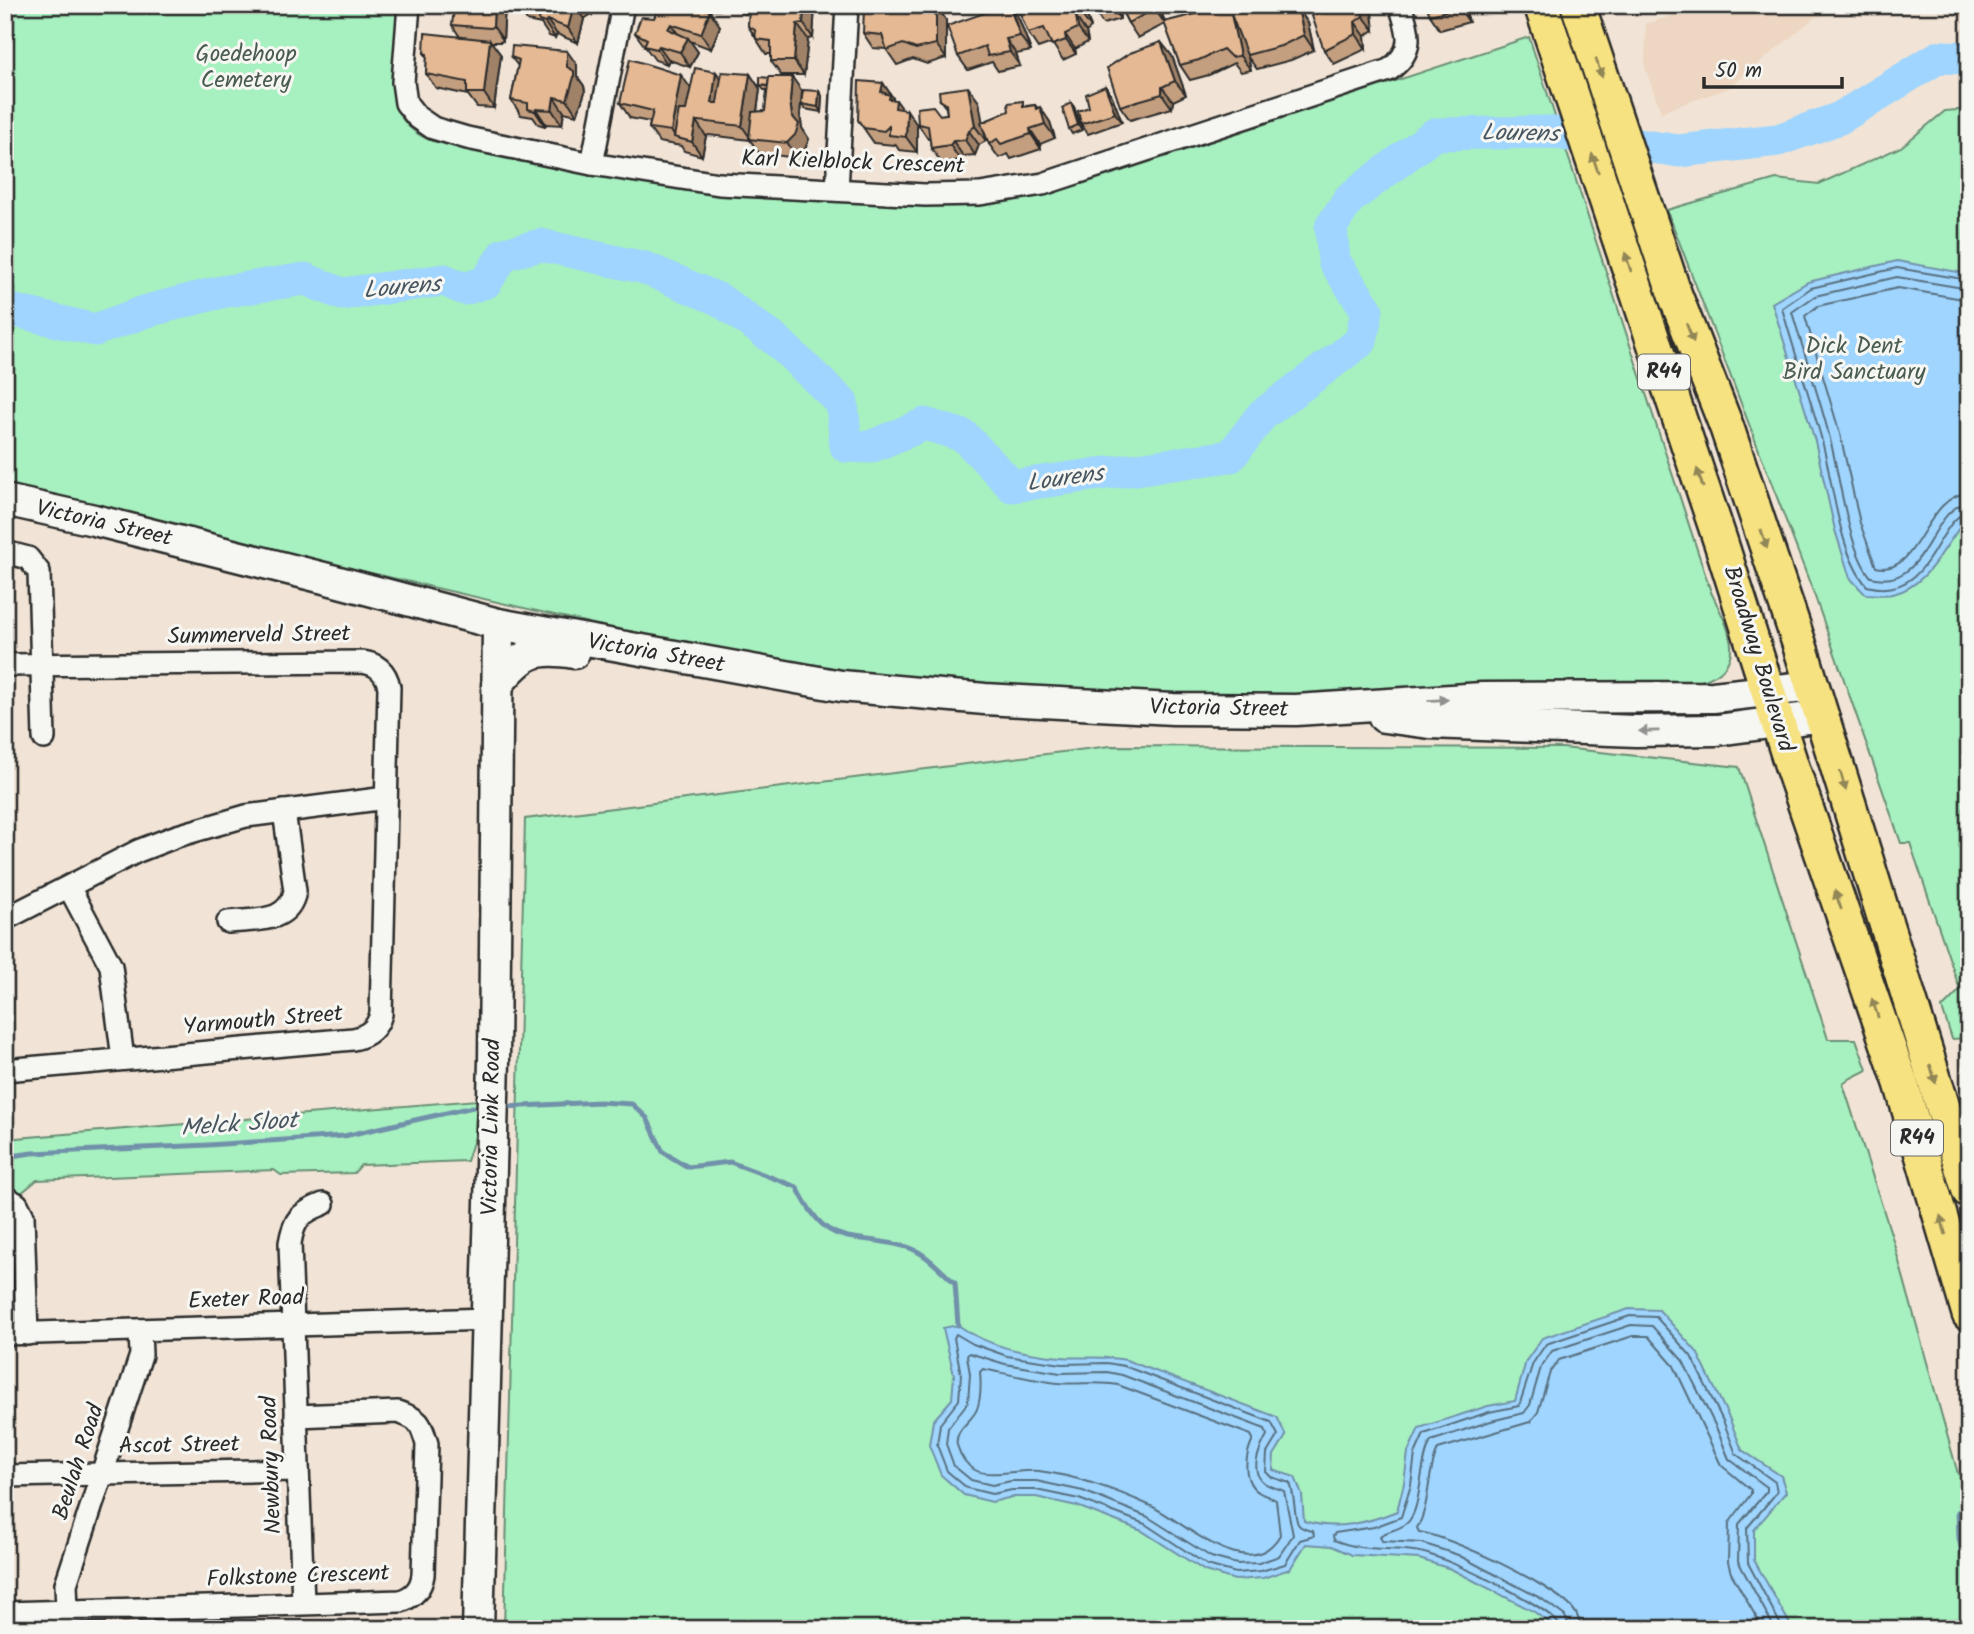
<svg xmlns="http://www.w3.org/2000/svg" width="1974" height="1634" viewBox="0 0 1974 1634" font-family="Kalam,sans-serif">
<rect width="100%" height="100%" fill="#f1e4d6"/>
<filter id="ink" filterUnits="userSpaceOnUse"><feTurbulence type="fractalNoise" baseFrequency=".0143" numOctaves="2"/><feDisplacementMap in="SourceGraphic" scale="14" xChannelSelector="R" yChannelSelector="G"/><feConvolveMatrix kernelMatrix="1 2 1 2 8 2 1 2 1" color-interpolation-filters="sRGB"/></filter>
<g filter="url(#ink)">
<g fill="#edd7c2">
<path d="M1704 5H1866L1814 18 1729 88 1661 112 1645 68 1646 24Z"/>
<path d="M1926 5H1969V20Z"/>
</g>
<g fill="#a7f0bf" stroke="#698e75" stroke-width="2">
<path d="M5 5H399L393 93C397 117 409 132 432 141L685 190 761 197 931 206 1020 199 1085 183 1529 37 1711 592C1726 623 1752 666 1701 681V685L1391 698 1149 699 909 682 759 662 5 489Z"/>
<path d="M1969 109V1038L1952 1039 1942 1008 1960 990 1910 843H1901L1814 594 1667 210 1776 179 1819 184 1901 147 1945 111Z"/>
<path d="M1110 746 1563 748 1739 767 1828 1039H1856L1867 1070 1851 1078 1843 1084 1893 1240 1958 1474 1969 1476V1629H504L525 819Z"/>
<path d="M477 1100 475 1136 467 1161 361 1165 354 1173 281 1175 274 1170 37 1180 20 1194 5 1186V1139Z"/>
<path d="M86 1618 87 1629H5V1621Z"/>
</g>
<g fill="#9fd5fe" stroke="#7191aa" stroke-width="2">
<path d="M1897 261 1969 274V516C1944 543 1931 585 1893 594 1884 596 1874 594 1865 594L1850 578 1835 530 1815 441 1772 303 1808 282Z"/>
<path d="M1629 1309 1659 1310 1697 1352 1730 1420 1742 1450 1781 1476 1786 1492 1754 1530V1560L1790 1624V1629H1558L1533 1611 1451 1569 1419 1559 1352 1555 1332 1546 1306 1544 1290 1569 1263 1578 1235 1580 1205 1571 1142 1531 1077 1506 1036 1497H1012L992 1502 964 1495 941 1475 929 1445 933 1421 952 1399 954 1375 943 1328 958 1325C988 1347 1025 1354 1061 1357 1083 1359 1104 1355 1126 1360L1277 1417 1286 1436 1274 1455 1273 1470 1295 1477 1302 1495 1304 1521C1336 1531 1367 1523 1397 1511L1404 1483 1408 1452 1419 1428 1488 1406 1515 1401 1526 1361 1542 1338Z"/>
</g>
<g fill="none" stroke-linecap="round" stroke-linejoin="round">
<g stroke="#596f7f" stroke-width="2">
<path d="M1969 280 1897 268 1811 288 1782 308C1794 351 1809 394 1821 437 1833 480 1838 553 1867 586 1933 603 1936 516 1969 512"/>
<path d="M1969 289 1897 277 1815 296 1792 312C1804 353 1818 393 1829 435 1839 471 1848 551 1871 577 1929 592 1929 505 1969 503"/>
<path d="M1969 300 1898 288 1818 306 1805 316 1840 434 1860 523 1876 567C1920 578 1924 494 1969 493"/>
<path d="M956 1334 973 1344 1007 1356 1062 1364 1107 1363 1124 1366 1271 1422 1278 1435 1267 1453 1266 1472 1271 1477 1290 1483C1295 1496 1294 1516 1298 1524 1301 1529 1308 1530 1313 1531L1314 1536 1300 1540 1285 1564 1261 1571 1236 1573 1207 1565 1145 1524 1079 1499 1036 1490H1012L992 1494 967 1488 947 1471 937 1445 940 1424 959 1400 961 1375 954 1338Z"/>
<path d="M969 1353 1005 1364 1060 1373 1107 1372 1122 1375 1265 1429 1267 1435C1260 1448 1249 1470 1263 1482 1269 1487 1278 1488 1284 1491L1293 1535 1279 1556 1259 1563 1237 1564 1211 1557 1148 1517 1083 1491 1036 1481H1011L992 1485 971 1480 954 1466 946 1444 948 1428 968 1402 970 1374 967 1356Z"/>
<path d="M983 1369C1008 1374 1033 1380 1058 1383 1078 1385 1098 1381 1118 1385L1251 1435 1253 1439C1245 1455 1241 1482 1260 1493 1265 1496 1271 1497 1276 1500L1280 1535C1249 1587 1185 1522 1151 1506 1116 1490 1077 1476 1039 1471 1021 1469 989 1478 975 1470 966 1465 960 1455 957 1445 954 1429 972 1422 977 1409 981 1398 981 1383 980 1372Z"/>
<path d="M1561 1629C1559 1609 1443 1556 1420 1552 1389 1546 1366 1553 1334 1540L1333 1536 1335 1533 1374 1527 1401 1517 1411 1485 1415 1454 1424 1434 1489 1412 1519 1406 1533 1363 1546 1344 1630 1316 1656 1317 1691 1356 1724 1423 1736 1454 1775 1482 1777 1492 1747 1528 1748 1563 1783 1629"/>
<path d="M1570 1629 1565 1616 1542 1599 1458 1555 1422 1543 1382 1541 1380 1536C1388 1530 1402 1530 1409 1521 1422 1505 1419 1463 1431 1441L1491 1421 1524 1413 1530 1405 1541 1367 1552 1351 1631 1325 1652 1326 1683 1361 1716 1427 1729 1459 1767 1487V1491L1739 1524 1738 1561 1775 1629"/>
<path d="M1580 1629C1580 1621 1578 1615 1573 1609 1554 1586 1450 1536 1419 1532L1417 1528C1431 1504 1426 1474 1438 1449L1530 1422 1538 1412 1550 1372 1559 1360 1633 1336H1648L1674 1366 1721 1465 1751 1490V1494L1729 1523 1728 1562 1731 1573 1763 1629"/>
</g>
<g stroke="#7191aa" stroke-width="5">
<path d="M504 1107 599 1102 632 1104 647 1118 663 1152 688 1167 730 1162 797 1187C829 1252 847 1231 907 1247 925 1252 941 1271 955 1283L958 1325"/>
<path d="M5 1157 32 1153 208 1145 344 1136 473 1107"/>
<path d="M1969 1504 1958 1512 1959 1538 1969 1581"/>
</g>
<path stroke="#9fd5fe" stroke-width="33" d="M5 311 11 310 95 330 147 311 221 292 305 279 342 294 444 280 464 289 486 282 504 254 541 245 645 268 720 300 777 341 842 403 846 446 870 447 925 424 964 436 1012 486 1231 456 1262 415 1361 341 1367 310 1334 261 1331 227 1349 199 1435 134 1548 132 1679 151 1778 140 1840 118 1939 57 1969 58"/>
<g stroke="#2b2b2b" stroke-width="26">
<g id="street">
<path d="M409 5 403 82 406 103 417 117 433 128 467 138 592 164 719 184 925 195 980 194 1043 184 1389 70C1416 51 1409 32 1400 5"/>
<path d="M592 164 623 5"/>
<path d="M837 190 847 5"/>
<path d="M5 552 28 558 39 572 44 738"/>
<path d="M5 665 361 662C376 663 386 671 389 687L381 1014C377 1029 368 1036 353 1039L5 1070"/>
<path d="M69 887 111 966 123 1059"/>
<path d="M5 919 138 851 177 836 246 816 386 798"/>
<path d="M228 922C255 919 289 924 295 891L284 811"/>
<path d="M5 1197 17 1204 23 1216 27 1334"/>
<path d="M5 1334 488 1319"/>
<path d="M6 1476 298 1470"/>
<path d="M303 1603 290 1243C294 1219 300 1213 323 1204"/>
<path d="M67 1611 66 1584 141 1355 140 1330"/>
<path d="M5 1613 401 1601C415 1596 421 1588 423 1575L427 1444C421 1423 419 1419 398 1412L296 1416"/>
</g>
</g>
<g stroke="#2b2b2b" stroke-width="35">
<g id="secondary">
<path d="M5 500 94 520 324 578 498 624 841 686 985 699 1173 709 1296 710 1482 698 1713 697 1813 686"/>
<path d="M497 685C522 654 533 646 574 653"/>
<path d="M1384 717 1430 723 1636 731 1717 730 1823 716"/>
<path d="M478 1629 494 1061 498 624"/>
</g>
</g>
<g stroke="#2b2b2b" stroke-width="38">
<g id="primary">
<path d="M1541 5 1721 543 1792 767 1901 1083 1969 1314"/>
<path d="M1578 5 1675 295 1727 428 1799 643 1969 1191"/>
</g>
</g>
<use href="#street" stroke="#f6f6f2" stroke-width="21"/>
<use href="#secondary" stroke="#f6f6f2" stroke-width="30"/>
<use href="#primary" stroke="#f7e281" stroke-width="33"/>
</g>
<g fill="#c49f7f" stroke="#2b2b2b" stroke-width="2">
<path d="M505 5 503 40 501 42H491L501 55 494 108 477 107 468 95 436 88 426 74 427 57 424 53 460 37 452 25Z"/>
<path d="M517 5H592V14L584 19 578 43 557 34 555 38 549 36 541 24 527 21Z"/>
<path d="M702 5H720V10H706L720 26 711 49 690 41 698 52 690 67 669 60 667 64 655 60 635 33 654 18 705 10Z"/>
<path d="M737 5H815L813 38 808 39 804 75H781L771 61V54H766L748 26 749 14 742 13Z"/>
<path d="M872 5H912V7L936 5 946 20V58L927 64 913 59 897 65 886 49 873 48 863 33 874 8Z"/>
<path d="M1010 5 1019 19 1031 51 1016 54 1020 66 998 71 992 62 968 70 958 56Z"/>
<path d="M1019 5H1083L1085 9 1091 28 1086 32 1088 42 1075 49 1076 54 1063 60 1052 43 1038 48 1028 33Z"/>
<path d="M1091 5H1159L1165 22 1228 6 1282 12 1298 9 1308 23 1314 50 1291 60 1257 69 1247 56 1251 70 1241 72 1234 63 1209 75 1190 80 1180 65 1165 24 1138 38 1128 23 1122 11 1119 12 1120 19 1103 24 1093 9Z"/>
<path d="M1330 5H1366L1372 14 1374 30 1365 36 1366 49 1334 64 1324 50Z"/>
<path d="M1464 5 1469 22 1440 30 1430 15Z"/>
<path d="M1953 5H1969V11Z"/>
<path d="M1161 42 1172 56 1186 95 1173 101 1172 108 1130 120 1120 106Z"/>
<path d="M511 57 577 65V76L584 86 585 92 577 115 564 112 562 125 546 124 545 126 538 124 533 117 521 115 511 100 518 66Z"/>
<path d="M716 72 721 79 750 74 760 89 757 112 765 111 767 90H764L760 85 802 91 800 115 802 128 809 139 805 149 797 158 759 153 750 140 709 135 706 136 702 156 684 151 681 146 659 142 649 128 650 122 630 118 620 103 690 88Z"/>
<path d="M883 83 893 98V99L917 125V152L899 150 895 144 894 145 874 143 858 120Z"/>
<path d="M1105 86 1112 96 1122 122 1088 134 1081 124 1089 107Z"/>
<path d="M822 96 821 112 805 109 801 104Z"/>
<path d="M940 100 979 102 982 122 1026 106 1035 105 1050 122 1055 138 1040 144 1041 149 1011 159 1008 154 999 158 989 144 984 131 986 141 979 145 975 155 963 156 960 160 942 163 931 148 930 139H928L918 124 940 115 947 114 946 108Z"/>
<path d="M1071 103 1074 107 1082 130 1072 134 1069 129Z"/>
</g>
<g fill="#a08268" stroke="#2b2b2b" stroke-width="2">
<path d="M494 5H505L503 40 493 26Z"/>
<path d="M574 5 584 19 578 43 568 28Z"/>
<path d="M586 5H592V14Z"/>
<path d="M804 5H815L813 38 803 23Z"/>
<path d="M936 5 946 20V58L936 44Z"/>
<path d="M1010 5 1019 19 1031 51 1020 36Z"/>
<path d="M1078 5H1083L1085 9 1091 28 1081 14Z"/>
<path d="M1110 5H1114L1119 12 1120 19Z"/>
<path d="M1154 5H1159L1165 24 1155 9Z"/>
<path d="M1275 5H1278L1285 16 1276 13Z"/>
<path d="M1363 5H1366L1372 14 1374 30 1363 16Z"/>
<path d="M1458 5H1464L1469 22 1459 8Z"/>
<path d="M1298 9 1308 23 1314 50 1304 35Z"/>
<path d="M710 11 720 26 711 49 701 34Z"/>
<path d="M1231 14 1241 28 1251 70 1240 56Z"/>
<path d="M1076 17 1086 32 1088 42 1078 28Z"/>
<path d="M547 20 557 34 555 38 545 23Z"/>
<path d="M1355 22 1365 36 1366 49 1356 34Z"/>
<path d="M671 24 681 38 668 29Z"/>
<path d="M797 24 808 39 804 75 794 61Z"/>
<path d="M1065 34 1075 49 1076 54 1066 40Z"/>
<path d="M688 38 698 52 690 67 680 52Z"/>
<path d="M1006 39 1016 54 1020 66 1010 52Z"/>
<path d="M490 40 501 55 494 108 484 93Z"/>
<path d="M1161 42 1172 56 1186 95 1175 81Z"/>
<path d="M659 46 669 60 667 64 657 49Z"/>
<path d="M567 51 577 65V76L584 86 585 92 577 115 567 100Z"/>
<path d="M716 72 726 86 722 117 712 103Z"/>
<path d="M750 74 760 89 753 139H751L742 126Z"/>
<path d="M681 75 692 90 682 139 675 137 671 131Z"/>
<path d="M792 77 802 91 800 115 802 128 809 139 805 149 797 158 787 143 792 116 790 101Z"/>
<path d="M883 83 893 98V100H896L906 114 895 108 881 92Z"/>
<path d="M1105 86 1112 96 1122 122 1115 113Z"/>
<path d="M968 87 979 102 986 141 975 126Z"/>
<path d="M1162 87 1173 101 1172 108 1162 94Z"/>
<path d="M819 91 822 96 821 112 818 107Z"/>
<path d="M554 97 564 112 562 125 552 110Z"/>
<path d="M1071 103 1074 107 1082 130 1078 125Z"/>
<path d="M1035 105 1043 116 1040 107 1050 122 1055 138 1045 124Z"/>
<path d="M536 109 546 124 545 126 535 111Z"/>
<path d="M907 110 917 125V152L906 137Z"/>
<path d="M696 121 706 136 702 156 692 142Z"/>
<path d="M1030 129 1040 144 1041 149 1031 134Z"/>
<path d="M969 131 979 145 975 155 965 140Z"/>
<path d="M953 141 963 156 960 160 950 145Z"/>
</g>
<g fill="#e4b994" stroke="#2b2b2b" stroke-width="2">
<path d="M456 5H494L493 26 490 28 452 25 454 9H456Z"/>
<path d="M517 5H574L568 28 547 20 545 23 539 21 540 11 516 7Z"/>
<path d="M660 5H692L710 11 701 34 671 24 668 29 688 38 680 52 659 46 657 49 644 46 647 39 635 33 641 17 654 18Z"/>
<path d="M764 5H804L803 23 797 24 794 61H771V41L756 39 755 30 748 26 749 8Z"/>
<path d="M936 5V44L916 49 903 44 887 50 882 35 863 33 864 8 882 9 883 12H891V8Z"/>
<path d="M1007 5H1009L1020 36 1006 39 1010 52 988 56 985 46 958 56 947 26Z"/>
<path d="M1078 5 1081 14 1076 17 1078 28 1065 34 1066 40 1052 45 1044 28 1028 33 1017 6Z"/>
<path d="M1091 5H1107L1093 9Z"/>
<path d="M1119 5H1154L1155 9 1128 23Z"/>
<path d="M1228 5H1275L1276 13 1298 9 1304 35 1281 46 1247 55 1231 14 1240 56 1231 57 1223 49 1199 60 1180 65 1164 22 1228 6Z"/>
<path d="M1330 5H1363V16L1355 22 1356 34 1324 50 1312 16Z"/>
<path d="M1426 5H1458L1459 8 1430 15Z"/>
<path d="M425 33 490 40 484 93H467V82L426 74 427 54 424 53Z"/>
<path d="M1161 42 1175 81 1162 87V94L1120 106 1107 68 1130 53Z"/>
<path d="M512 46 567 51V67L574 71V77L567 100 554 97 552 110 536 109 535 111 528 109V103L511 100 519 60 511 57Z"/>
<path d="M630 59 681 75 671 131 649 128 653 111 620 103Z"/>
<path d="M695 68 716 72 712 103H717L722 72 750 74 742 126 699 121H696L692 142 674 137 679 110H686Z"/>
<path d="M760 77 769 78 768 86 760 85Z"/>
<path d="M769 77H792L790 101 792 116 799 124 795 135 787 143 749 139 752 112 765 111Z"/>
<path d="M859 81 883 83 881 92 890 95 889 99 896 100 895 108 907 110 906 137 889 135V126L884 131 864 128 858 120Z"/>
<path d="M1105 86 1115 113 1081 124 1078 111 1089 107 1086 94Z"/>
<path d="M968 87 975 126 969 131 965 140 953 141 950 145 931 148 928 126 918 124 917 108 933 106 940 115 947 114 946 104 940 100 939 91Z"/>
<path d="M803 90 819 91 818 107 801 104Z"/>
<path d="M1023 101V107L1035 105 1036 109 1040 107 1045 124 1030 129 1031 134 1001 144 997 139 989 144 981 123 1009 111 1008 103Z"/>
<path d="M1071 103 1078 125 1069 129 1062 108Z"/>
</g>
<defs><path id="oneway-solid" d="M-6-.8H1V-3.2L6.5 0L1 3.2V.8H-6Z" transform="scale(1.75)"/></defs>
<g fill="#918656">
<use href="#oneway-solid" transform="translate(1599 68) rotate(71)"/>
<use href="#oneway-solid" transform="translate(1595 163) rotate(-109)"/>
<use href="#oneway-solid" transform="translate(1628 262) rotate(-108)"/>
<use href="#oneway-solid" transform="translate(1690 333) rotate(69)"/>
<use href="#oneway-solid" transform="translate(1700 478) rotate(-108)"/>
<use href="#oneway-solid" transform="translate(1764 539) rotate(72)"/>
<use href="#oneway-solid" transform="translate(1843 781) rotate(74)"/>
<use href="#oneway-solid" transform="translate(1838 900) rotate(-109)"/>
<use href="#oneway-solid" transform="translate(1875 1008) rotate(-109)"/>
<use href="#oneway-solid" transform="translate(1933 1074) rotate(73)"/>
<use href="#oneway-solid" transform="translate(1943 1225) rotate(-106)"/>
</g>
<g fill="#90908e">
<use href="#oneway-solid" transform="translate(1438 700) rotate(-3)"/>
<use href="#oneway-solid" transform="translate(1649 731) rotate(179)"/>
</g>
</g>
<g text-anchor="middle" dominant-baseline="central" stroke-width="6" stroke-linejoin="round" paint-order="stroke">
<g fill="#f6f6f2" stroke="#686867" stroke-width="2">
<rect x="1638" y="354.5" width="52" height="35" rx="5"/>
<rect x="1891" y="1120.5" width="52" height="35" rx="5"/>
</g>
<g font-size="21" font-weight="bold" fill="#2b2b2b">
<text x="1664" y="372">R44</text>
<text x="1917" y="1138">R44</text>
</g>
<g font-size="23" fill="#4a5c50" stroke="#f6f6f2">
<text x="246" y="55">Goedehoop<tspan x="246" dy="26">Cemetery</tspan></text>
<text x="1854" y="347">Dick Dent<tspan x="1854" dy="26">Bird Sanctuary</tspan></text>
</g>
<g font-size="23" fill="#2b2b2b" stroke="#f6f6f2">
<text transform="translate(853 163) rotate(2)">Karl Kielblock Crescent</text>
<text transform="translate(104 524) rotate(13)">Victoria Street</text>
<text transform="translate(259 636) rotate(-1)">Summerveld Street</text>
<text transform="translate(656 654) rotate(10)">Victoria Street</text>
<text transform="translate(1758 659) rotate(73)">Broadway Boulevard</text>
<text transform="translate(1219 709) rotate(1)">Victoria Street</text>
<text transform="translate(263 1021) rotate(-5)">Yarmouth Street</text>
<text transform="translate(492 1127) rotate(-89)">Victoria Link Road</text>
<text transform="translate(246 1300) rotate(-2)">Exeter Road</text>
<text transform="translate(179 1446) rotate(-1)">Ascot Street</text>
<text transform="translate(79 1462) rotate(-72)">Beulah Road</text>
<text transform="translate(272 1465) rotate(-92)">Newbury Road</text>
<text transform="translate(298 1577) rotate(-2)">Folkstone Crescent</text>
</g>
<g font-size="24" font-style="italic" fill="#485660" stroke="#f6f6f2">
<text transform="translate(1520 134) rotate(1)">Lourens</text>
<text transform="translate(402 288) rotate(-5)">Lourens</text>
<text transform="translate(1065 479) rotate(-8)">Lourens</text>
<text transform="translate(239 1125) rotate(-4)">Melck Sloot</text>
</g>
</g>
<rect width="1974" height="1634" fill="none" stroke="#f6f6f2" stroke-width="28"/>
<rect x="14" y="14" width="1946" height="1606" fill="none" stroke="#2b2b2b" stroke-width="2.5" filter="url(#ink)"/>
<path d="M1704 77v10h138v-10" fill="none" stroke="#2b2b2b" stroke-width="3.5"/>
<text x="1715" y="77" font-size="21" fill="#2b2b2b" stroke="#f6f6f2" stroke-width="5" paint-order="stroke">50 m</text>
</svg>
